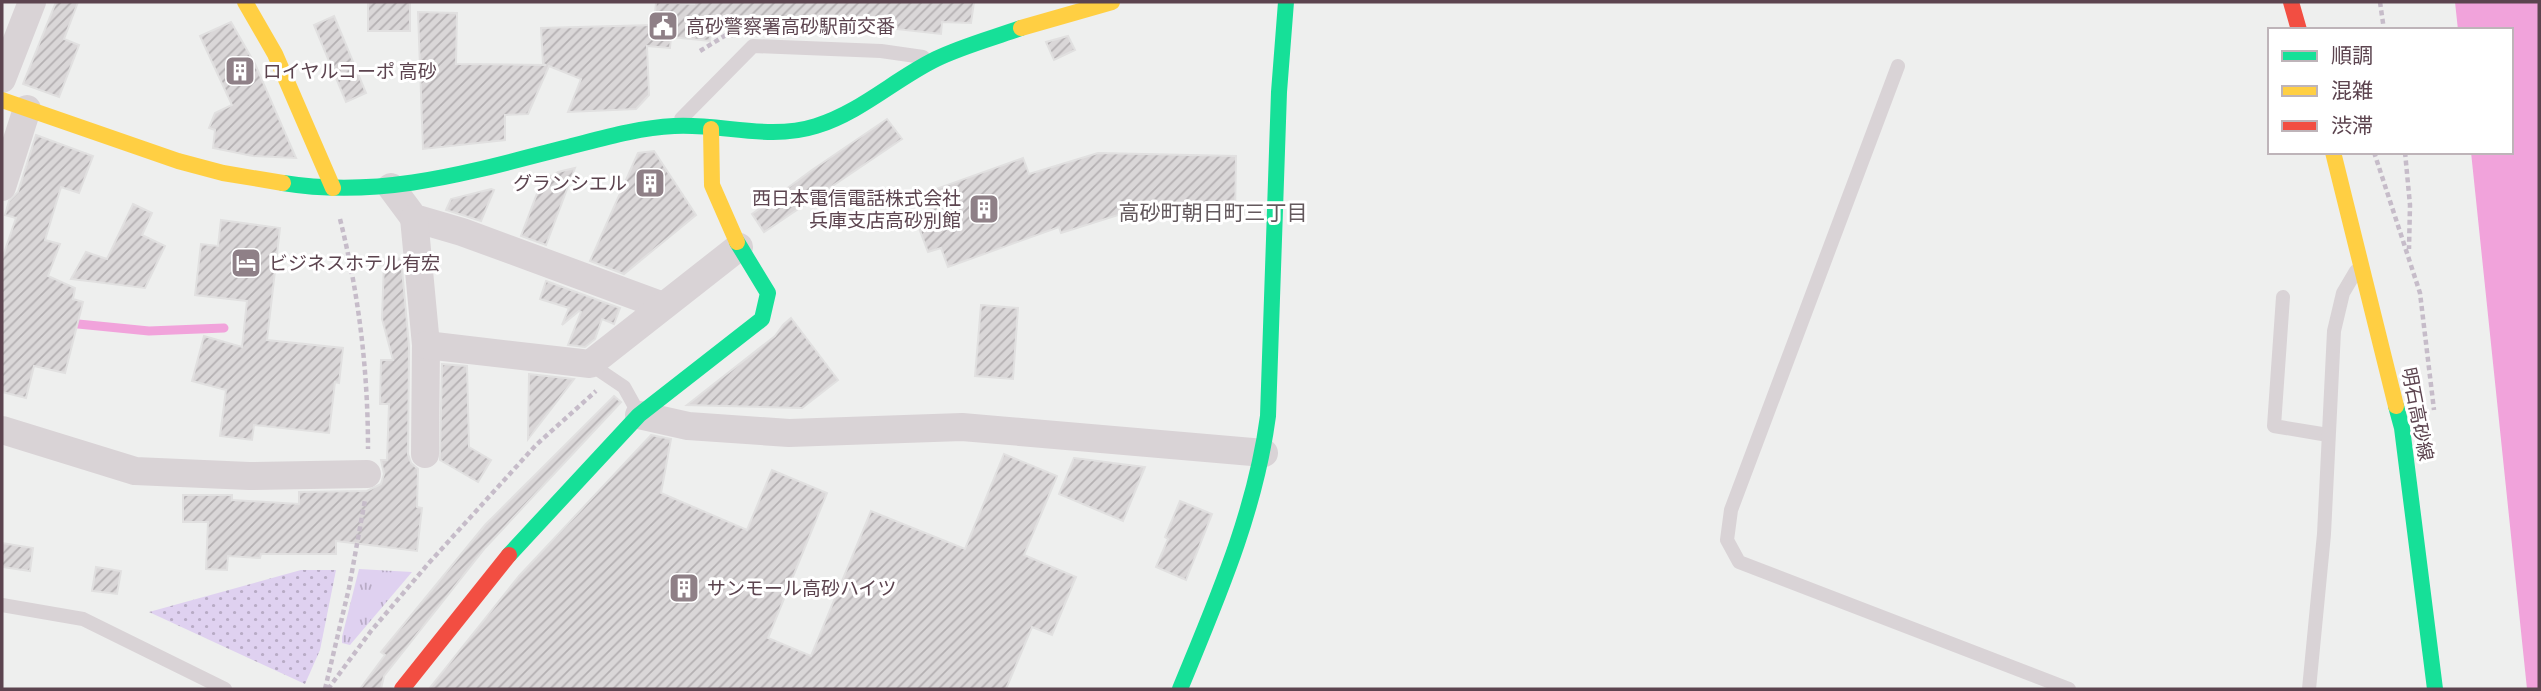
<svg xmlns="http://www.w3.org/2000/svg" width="2541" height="691" viewBox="0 0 2541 691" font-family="Manrope,'Noto Sans JP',sans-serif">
<defs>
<pattern id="grass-tufts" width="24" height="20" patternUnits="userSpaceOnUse" patternTransform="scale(1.75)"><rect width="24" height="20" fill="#dfd1f0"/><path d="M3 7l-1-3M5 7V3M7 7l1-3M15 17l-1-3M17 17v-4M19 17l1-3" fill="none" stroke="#b8abc5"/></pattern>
<pattern id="park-dots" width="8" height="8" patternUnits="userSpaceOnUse" patternTransform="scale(1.75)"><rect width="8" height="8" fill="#dfd1f0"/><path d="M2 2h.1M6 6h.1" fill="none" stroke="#b8abc5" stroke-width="1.8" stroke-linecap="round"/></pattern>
<pattern id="building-hatch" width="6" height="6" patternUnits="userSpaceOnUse" patternTransform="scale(1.75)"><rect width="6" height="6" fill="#dad7d8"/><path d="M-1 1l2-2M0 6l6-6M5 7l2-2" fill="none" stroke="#b4b0b2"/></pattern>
</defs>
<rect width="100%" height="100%" fill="#eeefee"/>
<path fill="url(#grass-tufts)" d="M359 569 412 572 350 645 342 643V637Z"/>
<path fill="url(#park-dots)" d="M301 570H336L320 650 305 684 149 612Z"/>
<path fill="#f1a3db" d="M2455 2H2539V689H2527L2471 152H2511V30H2458Z"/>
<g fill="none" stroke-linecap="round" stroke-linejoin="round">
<path stroke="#f1a3db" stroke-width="9" d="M68 323 149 331 224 328"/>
</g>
<g fill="url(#building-hatch)" stroke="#e1e0e0" stroke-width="2">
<path d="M56 2H78L64 39 79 45 59 97 23 84Z"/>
<rect x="368" y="2" width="42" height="29"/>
<path d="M656 2 694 4 695 2H974L971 23 942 22 941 34 796 18 795 29H711L710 41 671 37 670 48 647 46 649 95 636 109 568 112 581 79 549 66 528 114 505 115V140L423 149 418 12 457 13 456 64 546 65 543 64 541 28 654 25Z"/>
<path d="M334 16 366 93 346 102 314 25Z"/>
<path d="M231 22 255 64 296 158 253 156 213 148 215 130 209 128 215 113 232 105 200 36Z"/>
<path d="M1068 36 1075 50 1054 60 1046 42Z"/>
<path d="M887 119 902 139 764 232 752 214 812 170Z"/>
<path d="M36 135 93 156 79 193 61 187 45 240 60 244 48 276 75 288 73 299 83 302 65 373 34 366 26 398 2 392V259L16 218 5 215 9 201 18 192Z"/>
<path d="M654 151 696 215 624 274 590 261 638 153Z"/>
<path d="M1098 153 1236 156 1235 218 1118 215 1061 233 1059 227 948 267 941 248 928 252 919 228 932 223 922 194 1023 158 1029 174Z"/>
<path d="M575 168 546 245 521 236 544 175 553 176 558 172Z"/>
<path d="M491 189 494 190 481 221 446 210 451 199Z"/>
<path d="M133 204 152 213 142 235 165 246 145 288 71 279 86 252 107 259Z"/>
<path d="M221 220 280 228 267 340 343 348 339 383 335 382 329 433 254 425 252 440 220 436 226 390 192 381 204 336 242 347 247 301 195 295 201 244 218 246Z"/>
<path d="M401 258 409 346 408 454 411 463 418 469 417 507 422 508 417 551 336 541V554H261L260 558 228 556 227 570 206 569 208 522H183V495H232V500L299 504V492L367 491 381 484 384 474 381 460H387L389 404H380L381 360H393L382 319 384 262Z"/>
<path d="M546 281 620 308 614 324 602 319 595 339 585 347 568 345 581 312 579 311 562 325 569 308 540 299Z"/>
<path d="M981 305 1018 308 1013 379 975 376Z"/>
<path d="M791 318 838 380 802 408 687 405 775 336 783 325Z"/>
<path d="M442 364 467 366 469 447 491 460 478 482 440 460Z"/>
<path d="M529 374 574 379 528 439Z"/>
<path d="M614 396 621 402 485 548 384 676 381 689H360L385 655 381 652 485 525Z"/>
<path d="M651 435 671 439 661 493 747 530 772 470 827 493 768 638 811 656 871 511 965 549 1004 454 1057 476 1024 555 1076 577 1052 635 1032 627 1006 689H429L519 576Z"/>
<path d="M1074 458 1145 467 1123 521 1059 494Z"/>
<path d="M1180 501 1212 514 1186 580 1156 567 1168 539 1165 537Z"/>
<path d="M2 543 33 548 30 571 2 567Z"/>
<path d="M96 567 121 571 117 594 92 591Z"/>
</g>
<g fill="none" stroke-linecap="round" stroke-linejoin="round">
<g stroke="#c6bcc9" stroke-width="4.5" stroke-dasharray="5 3.5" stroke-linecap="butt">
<path d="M2380 2 2384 30"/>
<path d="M700 51 726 35H733"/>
<path d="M2374 152 2420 293 2434 410"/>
<path d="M2405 152 2410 205 2409 249"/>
<path d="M340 219C359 295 368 371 368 449"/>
<path d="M325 689 349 588 365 500"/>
<path d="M328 689 371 631 428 564 536 445 596 391"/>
</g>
<g stroke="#d9d3d6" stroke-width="14">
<path d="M1898 66 1731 510 1727 540 1739 562 2069 689"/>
<path d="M681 119 753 46 881 51 923 57"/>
<path d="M2283 297 2274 426 2328 435"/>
<path d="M590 364 624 387 639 414"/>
<path d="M2 605 83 619 225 689"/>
<path d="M2309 689 2324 534 2334 331 2343 293 2356 271"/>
</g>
<g stroke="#d9d3d6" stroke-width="28">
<path d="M2 79 32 2"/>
<path d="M2 187 27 109"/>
<path d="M391 187 414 218 462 232 663 306"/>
<path d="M414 218 426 345 425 454"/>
<path d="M426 345 590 364 739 247"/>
<path d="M639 415 688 426 789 433 962 427 1264 453"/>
<path d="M2 430 135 471 249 476 367 474"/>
</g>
<g stroke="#16e098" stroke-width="16">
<path d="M283 183C382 199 470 172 564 148 600 139 636 128 674 126 721 123 769 141 816 126 861 112 895 79 936 59 963 46 993 38 1021 28"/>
<path d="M2396 406 2402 428 2435 689"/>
<path d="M509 555 639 415 762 319 768 293 737 242"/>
<path d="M1180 689C1217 599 1255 513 1268 416L1279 92 1286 2"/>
</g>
<g stroke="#ffcf43" stroke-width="16">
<path d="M245 2 275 54 333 188"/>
<path d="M1021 28 1112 2"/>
<path d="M2 100 178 161 223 173 283 183"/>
<path d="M711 129 712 185 737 242"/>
<path d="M2333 152 2396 406"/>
</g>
<g stroke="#f24e42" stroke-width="16">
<path d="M2291 2 2299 30"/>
<path d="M402 689 509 555"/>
</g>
</g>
<defs>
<g id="civic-square" transform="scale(1.575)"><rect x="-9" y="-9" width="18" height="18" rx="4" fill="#8f8087" stroke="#fff"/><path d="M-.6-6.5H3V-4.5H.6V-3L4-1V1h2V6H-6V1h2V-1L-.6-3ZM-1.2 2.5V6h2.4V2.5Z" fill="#fff"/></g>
<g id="building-square" transform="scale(1.575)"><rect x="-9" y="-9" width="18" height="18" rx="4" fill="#8f8087" stroke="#fff"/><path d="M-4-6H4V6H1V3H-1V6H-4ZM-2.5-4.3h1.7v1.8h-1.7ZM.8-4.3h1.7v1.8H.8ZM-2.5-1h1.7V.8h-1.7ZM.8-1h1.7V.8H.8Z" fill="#fff"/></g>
<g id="hotel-square" transform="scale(1.575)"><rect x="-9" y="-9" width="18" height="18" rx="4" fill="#8f8087" stroke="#fff"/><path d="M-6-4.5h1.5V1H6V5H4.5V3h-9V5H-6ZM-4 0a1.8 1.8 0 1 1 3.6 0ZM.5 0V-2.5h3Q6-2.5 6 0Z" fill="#fff"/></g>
</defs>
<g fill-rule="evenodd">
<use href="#civic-square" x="663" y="26"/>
<use href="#building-square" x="240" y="71"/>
<use href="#building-square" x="650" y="183"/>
<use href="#building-square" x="984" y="209"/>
<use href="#hotel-square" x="246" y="263"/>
<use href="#building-square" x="684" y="588"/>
</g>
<g text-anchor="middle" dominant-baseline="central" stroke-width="6" stroke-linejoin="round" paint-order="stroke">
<g font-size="19" fill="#5c444f" stroke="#fff" text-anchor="start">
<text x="686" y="26">高砂警察署高砂駅前交番</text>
<text x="263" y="71">ロイヤルコーポ 高砂</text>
<text x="627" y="183" text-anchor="end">グランシエル</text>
<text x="961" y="198" text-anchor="end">西日本電信電話株式会社<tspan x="961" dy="22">兵庫支店高砂別館</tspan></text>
<text x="269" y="263">ビジネスホテル有宏</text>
<text x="707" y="588">サンモール高砂ハイツ</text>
</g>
<g font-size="19" fill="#5c444f" stroke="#fff">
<text transform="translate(2418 414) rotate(79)">明石高砂線</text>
</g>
<g font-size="21" fill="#63595d" stroke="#fff">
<text x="1213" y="212">高砂町朝日町三丁目</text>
</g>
</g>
<rect width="2541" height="691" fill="none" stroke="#5c444f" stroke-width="7"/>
<rect x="2268" y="28" width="245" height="126" fill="#ffffff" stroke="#beb4b9" stroke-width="2"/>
<rect x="2282" y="51" width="35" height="10" fill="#16e098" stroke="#beb4b9" stroke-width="2"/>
<text x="2331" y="63" font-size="21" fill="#5c444f">順調</text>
<rect x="2282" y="86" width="35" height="10" fill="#ffcf43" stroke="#beb4b9" stroke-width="2"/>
<text x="2331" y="98" font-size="21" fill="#5c444f">混雑</text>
<rect x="2282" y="121" width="35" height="10" fill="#f24e42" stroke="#beb4b9" stroke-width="2"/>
<text x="2331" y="133" font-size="21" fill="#5c444f">渋滞</text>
</svg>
